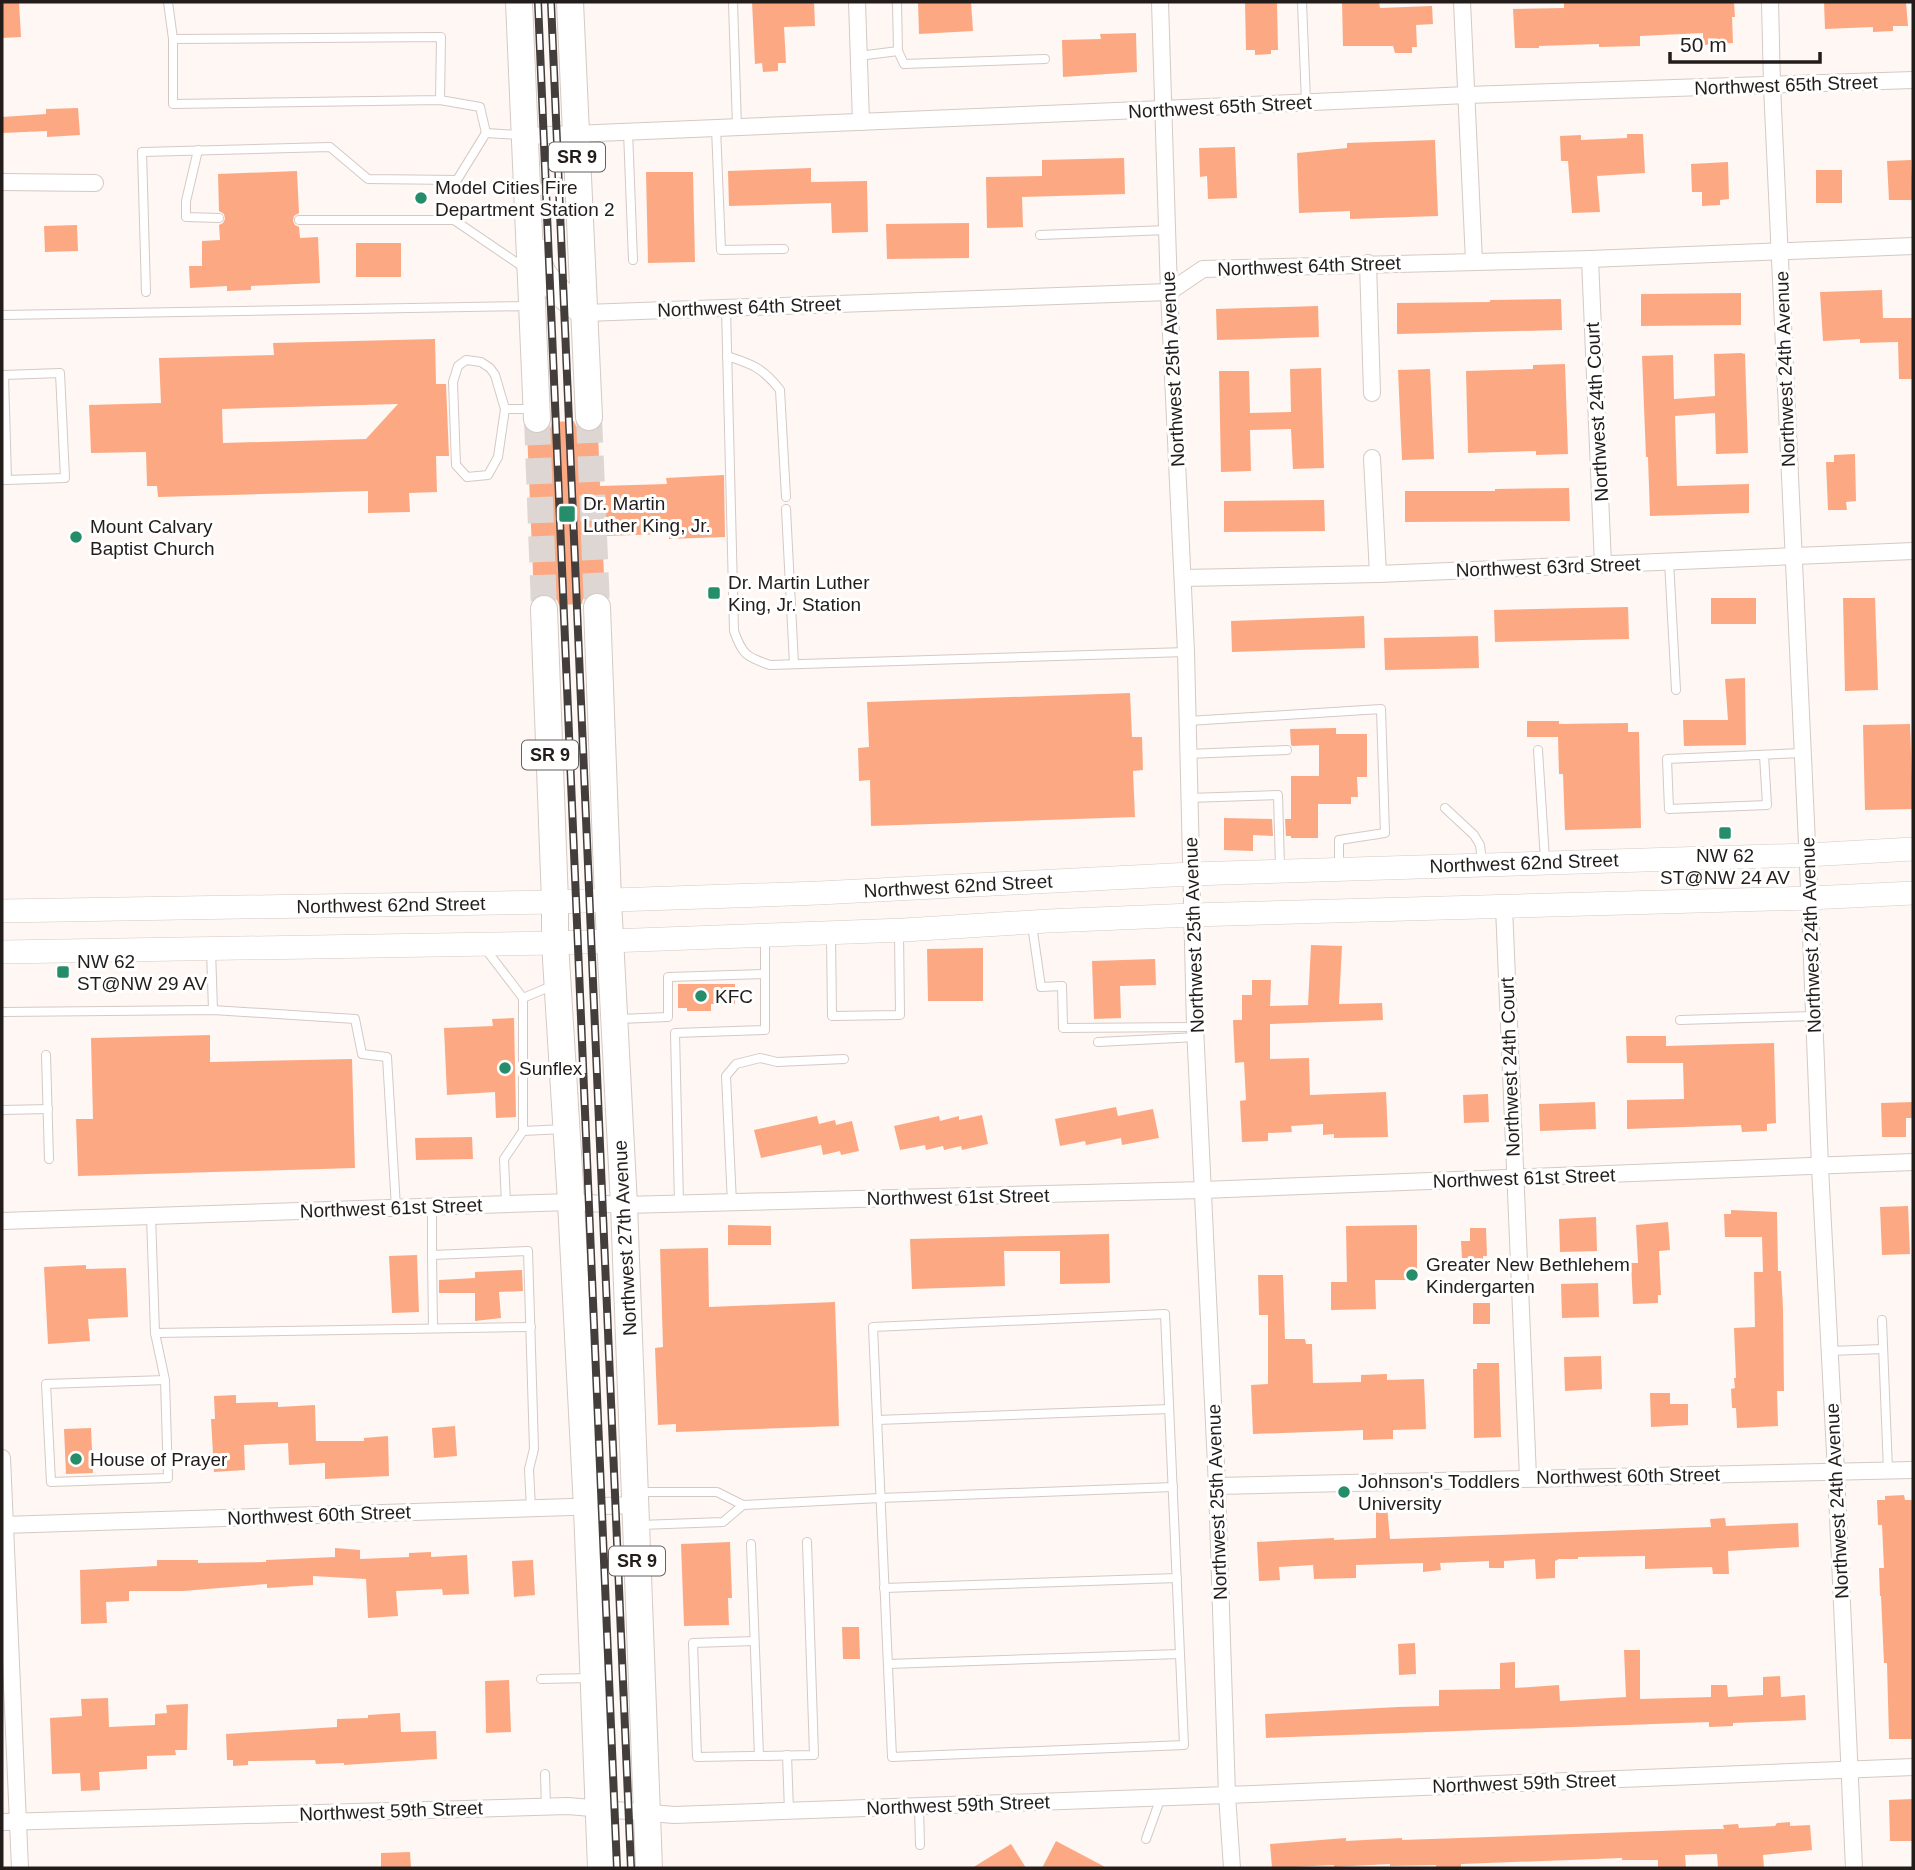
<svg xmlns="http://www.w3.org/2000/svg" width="1915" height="1870" viewBox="0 0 1915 1870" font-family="Helvetica,sans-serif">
<rect width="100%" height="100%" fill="#fef7f3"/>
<g fill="#fca983" fill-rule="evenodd">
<path d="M2 2H19L21 37 2 38Z"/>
<path d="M752 2H814L815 26 784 27 786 63H778V71L763 72 762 63 755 64Z"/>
<path d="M918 2H971L973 31 919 34Z"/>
<path d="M1245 2H1277L1278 50H1271V54L1255 55V50H1246Z"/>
<path d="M1342 2H1379L1380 8 1432 6 1433 24 1416 25 1417 47H1412V53H1395L1393 46H1343Z"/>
<path d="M1564 2H1734L1735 17H1732L1733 43 1703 45V33L1640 36V46L1599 47V44L1539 46V48H1515L1513 9 1564 8Z"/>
<path d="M1824 2H1906L1908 26H1893V31L1873 32V27L1825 29Z"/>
<path d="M1136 33 1137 72 1063 77 1062 40 1101 39 1100 34Z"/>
<path d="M78 108 80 135 47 137V131L2 133V117L46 114V109Z"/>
<path d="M1627 134H1643L1645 173 1597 176 1600 212 1572 213 1568 161H1561L1560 136 1581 135V140L1627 138Z"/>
<path d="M1435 140 1438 216 1350 219V211L1299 213 1297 153 1347 148V143Z"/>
<path d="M1235 147 1237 198 1208 199 1207 176 1200 177 1199 148Z"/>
<path d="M1124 158 1125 194 1022 197 1023 227 987 228 986 177 1042 176V160Z"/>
<path d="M1911 160 1913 200H1889L1887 161Z"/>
<path d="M1728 162 1729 199 1720 200V205L1702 206V192H1692L1691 164Z"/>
<path d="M811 168V182L867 181 868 232 832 233 831 203 729 206 728 171Z"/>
<rect x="1816" y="170" width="26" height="33"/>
<path d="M297 171 299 213 294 216 293 221 295 225 299 227 300 238 318 237 320 283 251 286V290L227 291V286L190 288 189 266H202V241L220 240 219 225 223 223 225 219 224 214 219 211 218 174Z"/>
<path d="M646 172H693L695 262 648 263Z"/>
<path d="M969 223V258L887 259 886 224Z"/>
<path d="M77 225 78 251 45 252 44 226Z"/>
<rect x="356" y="243" width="45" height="34"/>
<path d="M1882 290 1883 318H1913V379H1899L1898 342 1860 343V339L1823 341 1820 292Z"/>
<path d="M1741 293V325L1641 326V294Z"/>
<path d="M1561 299 1562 330 1397 334V303L1490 302V300Z"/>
<path d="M1318 306 1319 337 1217 340 1216 309Z"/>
<path d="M435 339 436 384H446L449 456H436L437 492 409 493 410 512 368 513V491L158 497 157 486H147L146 452 91 453 89 405 161 403 159 358 274 355 273 343ZM398 404 366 439 223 443 222 409Z"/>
<path d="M1741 353 1745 354 1748 453 1716 454 1715 413 1675 416 1677 486 1749 484V513L1650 516 1648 457H1646L1642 356 1673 355 1674 399 1715 396 1714 354Z"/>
<path d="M1565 364 1568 454 1536 455V451L1468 453 1466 371 1533 369V365Z"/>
<path d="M1321 368 1324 468 1293 469 1291 429 1250 430 1251 471 1221 472 1219 371H1249L1250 413 1291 412 1290 369Z"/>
<path d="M1430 369 1434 459 1402 460 1398 370Z"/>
<path d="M574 421 576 426 582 431 590 433 598 430 600 486 667 484 666 478 724 475 725 537 669 539V534L602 536 605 593 597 591 589 593 583 599 582 604 559 605 557 600 552 595 544 593 534 597 527 431 538 435 546 432 551 427 552 422Z"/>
<path d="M1855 454 1856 501 1846 502 1847 510H1828L1826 462H1834V455Z"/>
<path d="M1569 488 1570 521 1405 522V491H1495V489Z"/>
<path d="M1324 500 1325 531 1224 532V501Z"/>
<rect x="1711" y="598" width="45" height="26"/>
<path d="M1843 598H1875L1878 690 1845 691Z"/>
<path d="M1628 607 1629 639 1495 642 1494 610Z"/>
<path d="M1364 616 1365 648 1232 652 1231 621Z"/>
<path d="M1478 636 1479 668 1385 670 1384 638Z"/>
<path d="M1745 678 1746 745 1684 746 1683 720H1728L1725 679Z"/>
<path d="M1130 693 1132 737H1142L1143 770 1133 771 1135 817 871 826 870 780 859 781 858 748 869 747 867 702Z"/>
<path d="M1527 721H1559V724L1628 723V732H1639L1641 828 1565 830 1563 774H1559L1558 737H1527Z"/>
<path d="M1910 724 1913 809 1865 810 1863 725Z"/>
<path d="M1336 728V734H1367V777H1357L1358 797H1351V804H1318V838H1291V836H1286L1285 819H1291V776H1319V745L1292 746 1291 745 1290 729Z"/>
<path d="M1224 818 1272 819 1273 836 1253 835V851L1224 850Z"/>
<path d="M1311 945 1342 946 1339 1004 1382 1003 1383 1020 1270 1024V1059L1309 1058 1310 1095 1386 1092 1388 1137 1334 1138V1134L1323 1135V1124L1291 1126 1292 1132 1268 1133V1141L1242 1142 1240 1101 1246 1100 1244 1062 1235 1063 1233 1020H1242V995H1252V980H1271L1270 1006 1308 1005Z"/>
<path d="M983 948V1001H928L927 949Z"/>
<path d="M1155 959 1156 985 1120 986 1121 1018 1094 1019 1092 961Z"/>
<path d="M678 984H735V1004H711V1011H687V1008H678Z"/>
<path d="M514 1018 516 1117 496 1118 495 1092 447 1095 444 1028 493 1026 492 1019Z"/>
<path d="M210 1035V1062L352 1059 355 1168 78 1176 76 1119H93L91 1038Z"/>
<path d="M1626 1036H1666V1046L1774 1043 1776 1123 1767 1124V1131L1742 1132 1741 1125 1627 1129V1100L1684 1099 1683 1063H1627Z"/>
<path d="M1488 1094 1489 1122 1464 1123 1463 1095Z"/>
<path d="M1595 1102 1596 1129 1540 1131 1539 1104Z"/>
<path d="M1913 1102V1118H1906V1137H1882L1881 1103Z"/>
<path d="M1116 1107 1118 1116 1153 1109 1159 1138 1122 1145 1121 1138 1086 1145 1085 1141 1060 1146 1055 1119Z"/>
<path d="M982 1115 988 1144 962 1150 961 1146 944 1150 943 1146 926 1150 925 1145 900 1150 894 1126 939 1116 940 1121 959 1116V1120Z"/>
<path d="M817 1116 819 1124 835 1120 836 1125 852 1121 859 1151 841 1155 840 1151 823 1155 821 1145 761 1158 754 1130Z"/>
<path d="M472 1137 473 1159 416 1160 415 1138Z"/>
<path d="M1908 1206 1910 1254 1882 1255 1880 1207Z"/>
<path d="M1731 1210 1777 1212 1778 1271H1781L1783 1309 1784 1391H1777L1778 1426 1737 1428 1736 1408H1732L1731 1389 1735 1388 1734 1378H1736L1734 1328 1755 1327 1754 1272H1763L1762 1237H1725L1724 1214H1731Z"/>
<path d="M1596 1217 1597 1251 1560 1252 1559 1219Z"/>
<path d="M1668 1222 1670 1250 1659 1251 1661 1295H1658V1303L1633 1304 1631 1263H1638L1636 1225Z"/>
<path d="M728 1225 771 1226V1245H728Z"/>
<path d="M1417 1225V1280H1375L1376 1309 1331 1310V1282H1347L1346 1226Z"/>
<path d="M1470 1228H1486L1487 1256H1483V1263H1467V1258H1462L1461 1241H1470Z"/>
<path d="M1109 1234 1110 1283 1060 1284V1251H1004L1005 1286 912 1289 910 1239Z"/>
<path d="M708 1248 709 1307 835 1302 839 1426 676 1432V1424L658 1425 655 1348 663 1347 660 1249Z"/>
<path d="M417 1255 419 1312 392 1313 389 1256Z"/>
<path d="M86 1265V1269L126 1268 128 1317 88 1319 90 1341 48 1344 44 1267Z"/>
<path d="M522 1270 523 1291 499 1292 501 1318 475 1321V1293H439V1280L475 1278V1272Z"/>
<path d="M1258 1275H1283L1285 1339H1305L1306 1344H1312L1313 1383 1361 1382V1375L1387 1374V1380L1424 1379 1426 1429 1393 1430V1439L1363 1440V1430L1253 1434 1251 1385 1268 1384V1315H1259Z"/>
<path d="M1598 1283 1599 1317 1562 1318 1561 1284Z"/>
<rect x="1473" y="1303" width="17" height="21"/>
<path d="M1601 1356 1602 1389 1565 1391 1564 1357Z"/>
<path d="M1477 1363H1499L1501 1437 1474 1438 1473 1369H1477Z"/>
<path d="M1650 1393H1670V1404H1688V1425L1651 1427Z"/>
<path d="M236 1395V1403L278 1402V1407L315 1405 316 1441H364V1438L388 1436 389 1476 325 1479V1463L289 1465 288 1443 244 1445 245 1470 214 1472 211 1419H215L214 1396Z"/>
<path d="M455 1426 457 1456 434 1458 432 1428Z"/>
<path d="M91 1428 93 1473 66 1474 64 1429Z"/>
<path d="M1904 1495 1905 1500H1913V1739H1889L1887 1663H1884L1881 1596H1880L1879 1568H1884L1882 1525H1878L1877 1500H1885V1496Z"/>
<path d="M1376 1507H1387L1390 1539 1711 1527 1710 1519 1725 1518 1726 1526 1798 1523 1799 1547 1728 1551 1729 1574H1713L1712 1567 1645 1569V1556L1578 1557V1559H1559L1555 1561V1578L1536 1579 1535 1559 1504 1561V1568H1489V1561L1440 1563 1441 1570 1423 1572V1563L1356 1565V1578L1314 1579 1313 1565 1279 1567 1280 1580 1259 1581 1257 1542 1334 1538V1540L1376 1538Z"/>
<path d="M730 1542 732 1598H728L729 1625 684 1626 681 1544Z"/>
<path d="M335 1548 360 1550V1559L409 1557V1553L431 1552V1557L467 1555 469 1594 443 1595 442 1589 396 1591 398 1616 368 1618 366 1579 313 1576V1585L267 1588V1584L183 1591H129V1601L106 1602 107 1623 81 1624 80 1570 157 1566V1560H198V1563L266 1562V1560L335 1557Z"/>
<path d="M533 1560 535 1595 514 1597 512 1561Z"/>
<path d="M842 1627H859L860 1659H843Z"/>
<path d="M1415 1643 1416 1674 1399 1675 1398 1644Z"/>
<path d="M1624 1650H1640V1699L1711 1697V1685H1727L1728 1697 1763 1695V1677L1780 1676 1781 1697 1805 1695 1806 1720 1733 1723V1726L1709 1727V1722L1266 1738 1265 1714 1398 1707 1439 1706V1690L1500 1689V1663L1515 1662V1688L1559 1685 1560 1701 1626 1697Z"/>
<path d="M509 1680 511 1732 486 1733 485 1681Z"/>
<path d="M108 1698 109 1727 155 1725V1714L167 1713 166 1705 188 1704 187 1750H175L176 1755 147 1756V1769L99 1772 100 1790 81 1791 80 1773 52 1774 50 1718 82 1716 81 1699Z"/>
<path d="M400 1713 401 1732 436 1731 437 1759 344 1765V1763L316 1764 315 1760 248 1761V1765L233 1766V1760H227L226 1734 337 1727V1719L368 1718V1715Z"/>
<path d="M1913 1799V1841H1890L1889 1800Z"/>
<path d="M1790 1822V1826L1810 1825 1812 1850 1763 1855 1764 1868H1718L1717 1854 1685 1855 1686 1868H1658V1860H1622V1858L1461 1864V1868H1436V1865L1390 1866V1864L1334 1867V1865L1272 1868 1270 1844 1346 1838V1841L1402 1838V1840L1716 1829H1724L1723 1825 1738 1824 1739 1828 1775 1826 1777 1823Z"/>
<path d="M1056 1841 1107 1868H1042Z"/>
<path d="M1011 1844 1026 1868H972Z"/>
<path d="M410 1852 411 1868H381V1853Z"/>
</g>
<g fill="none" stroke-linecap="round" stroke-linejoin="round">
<g stroke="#ddd6d3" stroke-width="26" stroke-dasharray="26 13" stroke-linecap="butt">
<path d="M589 417 597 607"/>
<path d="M537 419 544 609"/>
</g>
<g stroke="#d5c9c4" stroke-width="10">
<g id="lane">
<path d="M168 2 173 39"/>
<path d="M733 2 737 127"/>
<path d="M897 2 898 51"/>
<path d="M1302 2 1306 102"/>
<path d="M859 56 898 51 904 64 1045 59"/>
<path d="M440 100 441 37 173 39V104L440 100 480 107 486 133"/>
<path d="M716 128 721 250 784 249"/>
<path d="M628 131 633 260"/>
<path d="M198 150 186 201V217L219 218"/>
<path d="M299 220H454L526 269"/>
<path d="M1040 235 1167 230"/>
<path d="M146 292 142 152 330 147 368 179 457 180 486 133 519 135"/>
<path d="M726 308 734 631C742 654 746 657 770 665L1186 652"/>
<path d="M2 315 530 306"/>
<path d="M727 356C752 364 763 368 780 390L786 497"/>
<path d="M466 360 481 362 490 368 495 375 505 409 498 457 488 475 467 477 456 465 453 382 458 366Z"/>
<path d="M505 409H533"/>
<path d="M2 480H7L65 478 60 373 4 375 7 480"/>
<path d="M786 509 794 664"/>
<path d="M1669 561 1676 690"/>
<path d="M1188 721 1381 709 1385 833 1339 840V868"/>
<path d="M1538 750 1545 860"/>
<path d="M1188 754 1287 750"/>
<path d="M1764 755 1767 805 1669 809 1667 759 1803 753"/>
<path d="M1189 798 1278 795 1280 868"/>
<path d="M1445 808 1474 835 1480 845 1482 862"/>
<path d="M1032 925 1041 987 1062 986 1063 1028 1195 1027"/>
<path d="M831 935 832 1016 900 1015 899 933"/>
<path d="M484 947 523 998"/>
<path d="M211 950 213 1010"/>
<path d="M554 985 523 998V1131L564 1129"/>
<path d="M2 1012 213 1010 355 1019 362 1054 387 1057 396 1208"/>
<path d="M619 1019 668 1017V977L765 974"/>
<path d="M1680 1020 1814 1016"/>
<path d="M1098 1042 1197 1037"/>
<path d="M46 1055 49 1159"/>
<path d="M2 1110 48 1109"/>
<path d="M732 1203 726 1076 736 1064 760 1058 777 1062 844 1059"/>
<path d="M506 1204 504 1159 523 1131"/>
<path d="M679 1204 675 1033 765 1030V937"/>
<path d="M432 1207V1255L528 1251 534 1449 529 1469 531 1509"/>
<path d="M151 1216 155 1333 531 1327"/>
<path d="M432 1255 433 1328"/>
<path d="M1165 1314 1184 1745 892 1757 873 1327Z"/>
<path d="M1882 1320 1888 1470"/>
<path d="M155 1333 165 1380 168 1478 51 1482 46 1384 165 1380"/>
<path d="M1830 1351 1883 1349"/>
<path d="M877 1420 1169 1409"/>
<path d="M638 1492H717L743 1505 880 1498 1173 1487"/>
<path d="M640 1525 723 1522 743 1505"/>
<path d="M751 1544 759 1756"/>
<path d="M884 1588 1177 1578"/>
<path d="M754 1641 693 1643 697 1757 814 1755 807 1542"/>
<path d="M888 1664 1180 1654"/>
<path d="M541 1679 590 1678"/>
<path d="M787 1755 789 1811"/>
<path d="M545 1774 546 1807"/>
<path d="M919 1806 920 1845"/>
<path d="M1146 1839 1161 1797"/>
</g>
</g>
<g stroke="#d5c9c4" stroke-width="18">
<g id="street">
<path d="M857 2 861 122"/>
<path d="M1160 2 1169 292 1186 652 1195 1027 1217 1486 1227 1795 1232 1868"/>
<path d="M1462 2 1474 261"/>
<path d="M1770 2 1772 86 1810 909 1820 1167 1836 1472 1854 1868"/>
<path d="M526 136 1163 109 1467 95 1913 80"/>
<path d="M2 182 95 183"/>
<path d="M1590 259 1603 565"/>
<path d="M1368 263 1372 393"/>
<path d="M585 313 1169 292 1203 269 1590 259 1913 246"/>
<path d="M1372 458 1378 574"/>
<path d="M1183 578 1378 574 1913 551"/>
<path d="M1504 907 1528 1477"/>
<path d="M2 1221 571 1202 624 1205 1203 1190 1913 1162"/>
<path d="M2 1458 20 1868"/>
<path d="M1217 1486 1913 1470"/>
<path d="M2 1525 635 1505"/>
<path d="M2 1822 568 1806 674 1815 1227 1795 1913 1767"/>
</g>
</g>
<g stroke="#d5c9c4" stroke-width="24">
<g id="secondary">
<path d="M2 911 555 902 819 893 1191 874 1808 855 1913 849"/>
<path d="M2 952 555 943 904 930 1048 921 1192 915 1810 898 1913 893"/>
</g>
</g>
<g stroke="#d5c9c4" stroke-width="28">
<g id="primary">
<path d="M519 2 537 419"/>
<path d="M570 2 589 417"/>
<path d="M534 249 543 274 560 293 585 313"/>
<path d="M597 607 608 900 624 1205 649 1868"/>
<path d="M544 609 555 902V943L571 1202 587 1508 601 1868"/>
</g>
</g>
<use href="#lane" stroke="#fff" stroke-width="8"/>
<use href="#street" stroke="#fff" stroke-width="16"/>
<use href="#secondary" stroke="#fff" stroke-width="23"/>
<use href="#primary" stroke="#fff" stroke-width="26"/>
<g stroke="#433e3b" stroke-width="8">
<g id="rail">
<path d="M538 2 617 1868"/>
<path d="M551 2 631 1868"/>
</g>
</g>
<use href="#rail" stroke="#fff" stroke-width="5" stroke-dasharray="16" stroke-linecap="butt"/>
</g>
<g fill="#258d69" stroke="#fff" stroke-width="2.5">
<circle cx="421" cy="198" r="7"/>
<rect x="558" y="505" width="18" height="18" rx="3.5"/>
<circle cx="76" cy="537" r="7"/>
<rect x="707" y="586" width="14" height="14" rx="3.5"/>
<rect x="1718" y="826" width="14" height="14" rx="3.5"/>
<rect x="56" y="965" width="14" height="14" rx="3.5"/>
<circle cx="701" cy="996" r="7"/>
<circle cx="505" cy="1068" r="7"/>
<circle cx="1412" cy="1275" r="7"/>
<circle cx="76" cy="1459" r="7"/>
<circle cx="1344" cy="1492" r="7"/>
</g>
<g text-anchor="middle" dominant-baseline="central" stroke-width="6" stroke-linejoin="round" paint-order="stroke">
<g fill="#fff" stroke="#64615f" stroke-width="2">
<rect x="549" y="142.5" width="56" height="29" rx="5"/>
<rect x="522" y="740.5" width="56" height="29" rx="5"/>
<rect x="609" y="1546.5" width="56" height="29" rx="5"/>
</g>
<g font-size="18" font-weight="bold" fill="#221d1b">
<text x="577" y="157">SR 9</text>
<text x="550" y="755">SR 9</text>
<text x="637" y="1561">SR 9</text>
</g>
<g font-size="19" fill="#221d1b" stroke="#fff">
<text transform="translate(1786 85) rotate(-2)">Northwest 65th Street</text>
<text transform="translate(1220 107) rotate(-3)">Northwest 65th Street</text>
<text transform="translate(1309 266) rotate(-2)">Northwest 64th Street</text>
<text transform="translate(749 307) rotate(-2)">Northwest 64th Street</text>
<text transform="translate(1173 369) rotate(-93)">Northwest 25th Avenue</text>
<text transform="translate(1785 369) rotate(-92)">Northwest 24th Avenue</text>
<text transform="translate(1597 412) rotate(-93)">Northwest 24th Court</text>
<text transform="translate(1548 567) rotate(-2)">Northwest 63rd Street</text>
<text transform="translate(1524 863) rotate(-2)">Northwest 62nd Street</text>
<text transform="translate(958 886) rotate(-3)">Northwest 62nd Street</text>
<text transform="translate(391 905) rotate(-1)">Northwest 62nd Street</text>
<text transform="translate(1194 935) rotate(-92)">Northwest 25th Avenue</text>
<text transform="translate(1811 935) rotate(-92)">Northwest 24th Avenue</text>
<text transform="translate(1510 1067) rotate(-92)">Northwest 24th Court</text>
<text transform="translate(1524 1178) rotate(-2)">Northwest 61st Street</text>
<text transform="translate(958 1197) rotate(-1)">Northwest 61st Street</text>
<text transform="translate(391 1208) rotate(-2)">Northwest 61st Street</text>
<text transform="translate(625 1238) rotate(-93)">Northwest 27th Avenue</text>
<text transform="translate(1628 1476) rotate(-1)">Northwest 60th Street</text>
<text transform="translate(1837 1501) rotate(-93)">Northwest 24th Avenue</text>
<text transform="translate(1217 1502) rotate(-92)">Northwest 25th Avenue</text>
<text transform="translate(319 1515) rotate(-2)">Northwest 60th Street</text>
<text transform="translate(1524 1783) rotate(-2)">Northwest 59th Street</text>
<text transform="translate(958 1805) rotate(-2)">Northwest 59th Street</text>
<text transform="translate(391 1811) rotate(-2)">Northwest 59th Street</text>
</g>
<g font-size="19" fill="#221d1b" stroke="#fff" text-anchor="start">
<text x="435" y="187">Model Cities Fire<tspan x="435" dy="22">Department Station 2</tspan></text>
<text x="583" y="503">Dr. Martin<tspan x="583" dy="22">Luther King, Jr.</tspan></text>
<text x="90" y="526">Mount Calvary<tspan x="90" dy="22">Baptist Church</tspan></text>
<text x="728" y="582">Dr. Martin Luther<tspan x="728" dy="22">King, Jr. Station</tspan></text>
<text x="1725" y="855" text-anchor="middle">NW 62<tspan x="1725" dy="22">ST@NW 24 AV</tspan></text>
<text x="77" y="961">NW 62<tspan x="77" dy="22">ST@NW 29 AV</tspan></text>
<text x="715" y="996">KFC</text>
<text x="519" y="1068">Sunflex</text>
<text x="1426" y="1264">Greater New Bethlehem<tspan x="1426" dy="22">Kindergarten</tspan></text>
<text x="90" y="1459">House of Prayer</text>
<text x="1358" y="1481">Johnson's Toddlers<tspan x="1358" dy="22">University</tspan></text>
</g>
</g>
<rect width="1915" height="1870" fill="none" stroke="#221d1b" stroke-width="7"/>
<path d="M1670 52v10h150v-10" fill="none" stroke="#221d1b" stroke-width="3.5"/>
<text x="1680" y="52" font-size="21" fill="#221d1b" stroke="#ffffff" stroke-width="5" paint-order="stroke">50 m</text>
</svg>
